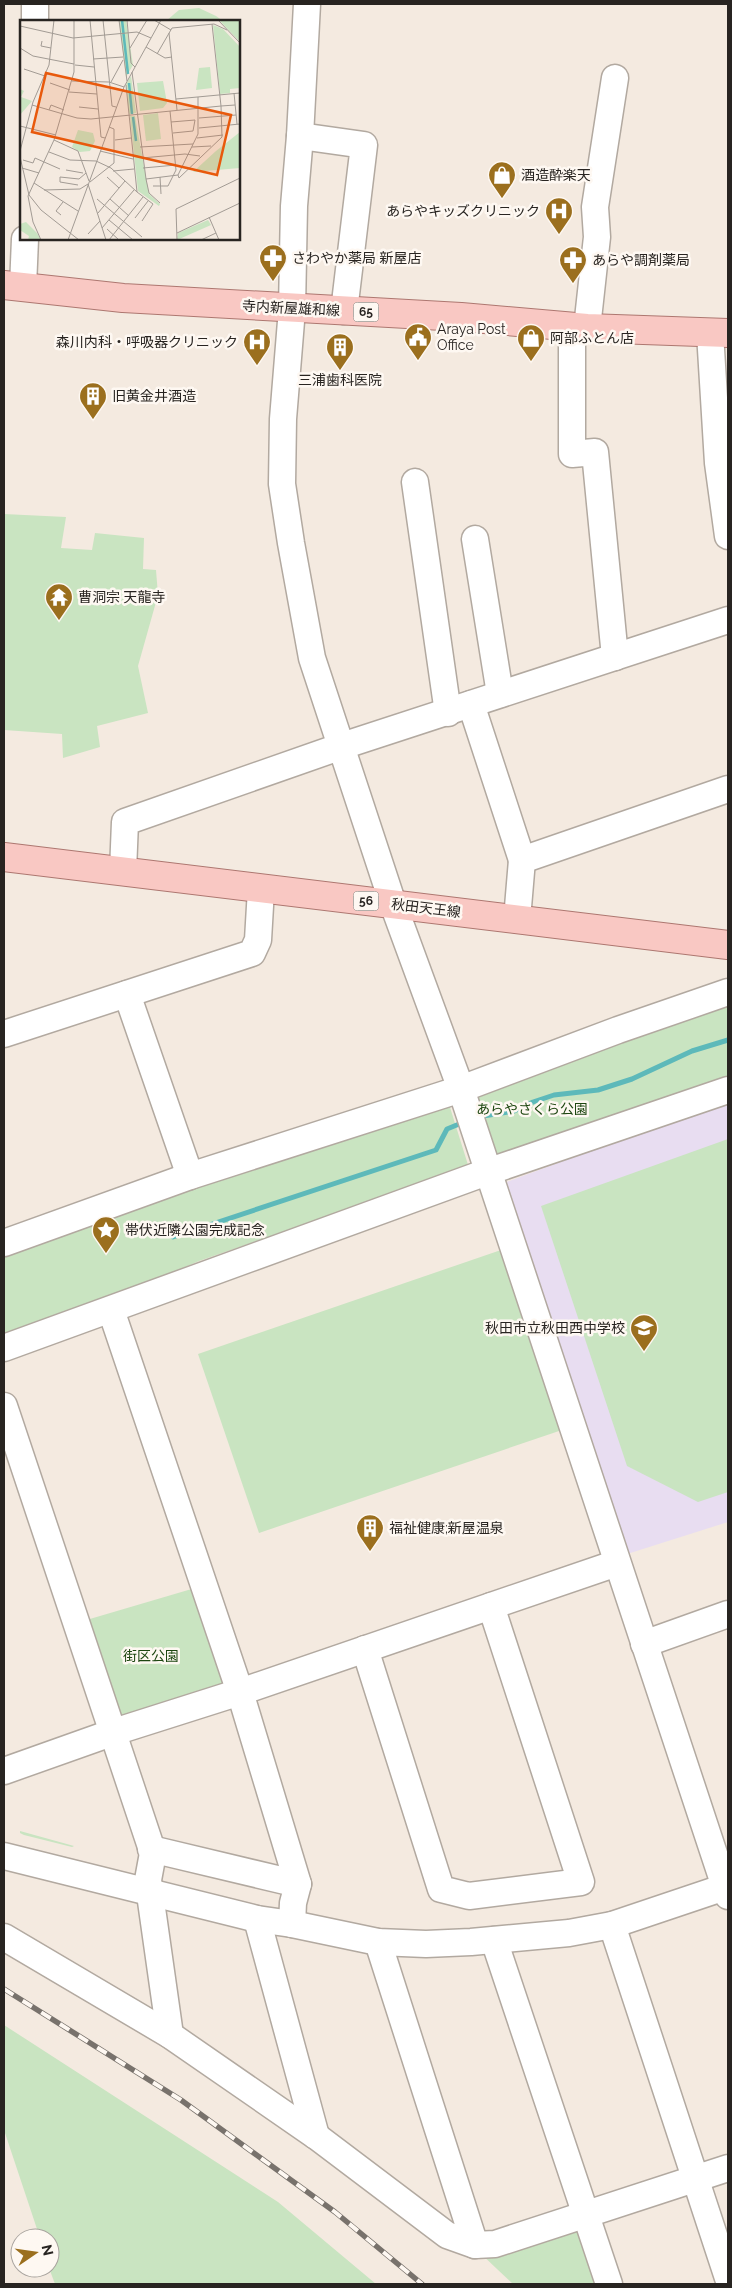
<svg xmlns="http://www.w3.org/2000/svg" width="732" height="2288" viewBox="0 0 732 2288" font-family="Raleway,'Noto Sans JP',sans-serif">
<rect width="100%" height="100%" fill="#f4eae0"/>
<path fill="#e8ddf1" d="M728 1100V1522L624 1555 504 1183Z"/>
<g fill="#c9e4c1">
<path d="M199 8 216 16 223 21H166L179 10Z"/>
<path d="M4 514 66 517 61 548 92 550 95 533 144 538 143 569 156 570 158 595 138 666 148 713 97 726 100 747 63 758 62 734 4 730Z"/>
<path d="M728 1003V1080L499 1161 473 1089Z"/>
<path d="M448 1101 469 1168 199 1261 123 1294 4 1334V1250Z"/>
<path d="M728 1139V1492L698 1502 627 1466 541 1206Z"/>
<path d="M501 1250 562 1430 259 1533 198 1354Z"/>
<path d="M195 1588 225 1678 220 1689 121 1721 83 1621Z"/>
<path d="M20 1831 74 1846 72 1847 24 1835 20 1833Z"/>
<path d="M4 2025 278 2202 376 2284H55L49 2268 50 2238H40L4 2130Z"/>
<path d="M577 2223 599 2284H513L479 2252Z"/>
</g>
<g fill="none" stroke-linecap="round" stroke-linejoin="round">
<g stroke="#5db9ba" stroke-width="5">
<path d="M477 1117 514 1111 533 1102 554 1095 598 1090 632 1079 692 1051 728 1040"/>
<path d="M173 1237 436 1150 447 1129 464 1122"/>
</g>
<g stroke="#b2a9a0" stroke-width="29">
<g id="minor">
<path d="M307 4 300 136 294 206 292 309 283 419 282 484 291 543 312 658 393 904 461 1089 728 1896"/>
<path d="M35 21V4"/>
<path d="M300 136 364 145 344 311"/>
<path d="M23 287 25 239"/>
<path d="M572 327V454L595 452 615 657"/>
<path d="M587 328 597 237 595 207 615 78"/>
<path d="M710 333 718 463 728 536"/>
<path d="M415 482 448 713"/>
<path d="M475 539 500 694"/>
<path d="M471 704 522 860"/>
<path d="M123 871 125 822 342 746 728 620"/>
<path d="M517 919 522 860 728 789"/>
<path d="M127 994 190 1176"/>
<path d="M4 1034 252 953 258 940 261 889"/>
<path d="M4 1243 190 1176 461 1089 618 1030 728 992"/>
<path d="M111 1310 240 1692 298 1884 293 1903 292 1924"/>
<path d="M4 1348 487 1172 728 1090"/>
<path d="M4 1406 153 1853 148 1880 170 2035"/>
<path d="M644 1644 728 1614"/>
<path d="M365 1649 441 1889 469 1896 581 1882 491 1606"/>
<path d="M4 1771 114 1732 240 1692 617 1563"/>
<path d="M151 1849 298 1884"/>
<path d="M4 1856 257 1919 292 1924 378 1942 426 1944 471 1942 569 1933 612 1925 728 1886"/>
<path d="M257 1919 316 2136"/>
<path d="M612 1925 728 2278"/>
<path d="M4 1937 170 2035 316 2136 447 2235 475 2245 495 2244 728 2168"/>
<path d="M494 1940 609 2284"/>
<path d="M378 1942 475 2245"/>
</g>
</g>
<g stroke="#ad7770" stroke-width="30">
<g id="major">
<path d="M4 285 123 298 461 317 587 328 728 333"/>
<path d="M4 857 728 945"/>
</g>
</g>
<use href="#minor" stroke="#fff" stroke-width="26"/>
<use href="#major" stroke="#f9c8c3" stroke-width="28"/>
<g stroke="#78726c" stroke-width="5.5">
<path id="rail" d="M4 1989 181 2100 335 2212 422 2284"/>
</g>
<use href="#rail" stroke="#fef8f2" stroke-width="4" stroke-dasharray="11" stroke-linecap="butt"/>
</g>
<defs>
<g id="shop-pin" transform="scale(1.4375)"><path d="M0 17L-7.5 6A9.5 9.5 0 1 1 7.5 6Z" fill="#9b6f1e" stroke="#fef8f2"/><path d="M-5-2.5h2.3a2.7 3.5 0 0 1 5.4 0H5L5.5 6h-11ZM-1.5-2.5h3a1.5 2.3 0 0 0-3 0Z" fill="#fff"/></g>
<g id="hospital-pin" transform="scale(1.4375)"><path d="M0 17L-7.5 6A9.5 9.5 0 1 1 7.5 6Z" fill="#9b6f1e" stroke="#fef8f2"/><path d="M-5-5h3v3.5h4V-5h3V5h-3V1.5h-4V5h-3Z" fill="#fff"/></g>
<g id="pharmacy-pin" transform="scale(1.4375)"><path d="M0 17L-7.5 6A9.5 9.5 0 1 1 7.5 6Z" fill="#9b6f1e" stroke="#fef8f2"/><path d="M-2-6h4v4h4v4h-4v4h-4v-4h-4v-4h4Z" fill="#fff"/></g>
<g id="civic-pin" transform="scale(1.4375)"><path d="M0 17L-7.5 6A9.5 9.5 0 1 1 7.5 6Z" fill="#9b6f1e" stroke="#fef8f2"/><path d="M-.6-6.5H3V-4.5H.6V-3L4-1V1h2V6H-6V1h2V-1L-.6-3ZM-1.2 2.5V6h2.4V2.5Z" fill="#fff"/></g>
<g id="building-pin" transform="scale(1.4375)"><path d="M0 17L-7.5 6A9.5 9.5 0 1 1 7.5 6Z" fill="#9b6f1e" stroke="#fef8f2"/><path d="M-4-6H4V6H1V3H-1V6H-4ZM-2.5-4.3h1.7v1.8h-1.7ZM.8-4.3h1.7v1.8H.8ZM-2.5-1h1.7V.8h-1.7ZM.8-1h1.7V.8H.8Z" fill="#fff"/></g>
<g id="temple-pin" transform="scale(1.4375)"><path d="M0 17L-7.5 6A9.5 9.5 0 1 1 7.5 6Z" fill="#9b6f1e" stroke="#fef8f2"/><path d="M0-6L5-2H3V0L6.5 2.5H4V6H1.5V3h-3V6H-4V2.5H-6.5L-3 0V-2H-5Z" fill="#fff"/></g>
<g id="sight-pin" transform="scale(1.4375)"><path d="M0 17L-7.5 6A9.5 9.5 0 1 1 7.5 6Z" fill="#9b6f1e" stroke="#fef8f2"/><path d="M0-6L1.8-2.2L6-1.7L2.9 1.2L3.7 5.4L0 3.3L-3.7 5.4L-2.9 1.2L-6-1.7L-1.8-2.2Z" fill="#fff"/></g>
<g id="school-pin" transform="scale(1.4375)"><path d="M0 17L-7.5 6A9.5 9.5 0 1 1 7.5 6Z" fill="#9b6f1e" stroke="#fef8f2"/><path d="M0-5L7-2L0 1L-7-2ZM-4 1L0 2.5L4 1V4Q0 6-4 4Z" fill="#fff"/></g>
</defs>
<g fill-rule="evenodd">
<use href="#shop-pin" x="502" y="175"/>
<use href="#hospital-pin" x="559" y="211"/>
<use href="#pharmacy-pin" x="273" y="258"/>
<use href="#pharmacy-pin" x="573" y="260"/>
<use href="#civic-pin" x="418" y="337"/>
<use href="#shop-pin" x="531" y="338"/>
<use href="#hospital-pin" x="257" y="342"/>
<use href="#building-pin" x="340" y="347"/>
<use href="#building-pin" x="93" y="396"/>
<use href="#temple-pin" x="59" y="597"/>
<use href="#sight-pin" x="106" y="1230"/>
<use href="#school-pin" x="644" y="1328"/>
<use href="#building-pin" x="370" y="1528"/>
</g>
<g text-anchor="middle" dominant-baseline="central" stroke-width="5" stroke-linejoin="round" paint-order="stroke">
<g fill="#fef8f2" stroke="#686460" stroke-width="1">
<rect x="353.5" y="302.5" width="25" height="19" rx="4"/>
<rect x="353.5" y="891.5" width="25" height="19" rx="4"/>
</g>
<g font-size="12" font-weight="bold" fill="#282421">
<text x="366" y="312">65</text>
<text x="366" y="901">56</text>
</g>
<g font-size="14" fill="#282421" stroke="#fef8f2" text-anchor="start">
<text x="521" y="175">酒造酔楽天</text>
<text x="540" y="211" text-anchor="end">あらやキッズクリニック</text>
<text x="292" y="258">さわやか薬局 新屋店</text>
<text x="592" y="260">あらや調剤薬局</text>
<text x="437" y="329">Araya Post<tspan x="437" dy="16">Office</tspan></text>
<text x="550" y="338">阿部ふとん店</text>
<text x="238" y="342" text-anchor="end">森川内科・呼吸器クリニック</text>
<text x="340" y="380" text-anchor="middle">三浦歯科医院</text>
<text x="112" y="396">旧黄金井酒造</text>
<text x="78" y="597">曹洞宗 天龍寺</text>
<text x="125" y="1230">帯伏近隣公園完成記念</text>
<text x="625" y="1328" text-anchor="end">秋田市立秋田西中学校</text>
<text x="389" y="1528">福祉健康;新屋温泉</text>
</g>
<g font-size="14" fill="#282421" stroke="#fef8f2">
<text transform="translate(291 308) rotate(3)">寺内新屋雄和線</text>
<text transform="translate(426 908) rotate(7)">秋田天王線</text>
</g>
<g font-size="14" fill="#1d4610" stroke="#fef8f2">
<text x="532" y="1109">あらやさくら公園</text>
<text x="151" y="1656">街区公園</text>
</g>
</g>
<g transform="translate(20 20)">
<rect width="220" height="220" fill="#f4eae0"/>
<path d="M99 0H106L113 45 106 57ZM199 0H220V22ZM193 5 203 9 220 27V68L210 69V73L200 74ZM190 47 192 68 176 70 179 48ZM111 56 116 93 109 94 106 64ZM143 61 147 83 143 88 120 91 117 63ZM0 69 4 71 1 77 12 81 0 95ZM138 93 141 119 126 121 123 95ZM110 96H115L129 174 140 184 139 186 118 171ZM58 110 73 113 75 121 70 131 60 132 52 127ZM220 112V148L173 152 196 131ZM188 200 191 205 157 220 158 213ZM6 202 17 213 21 220H8L9 216 0 210V204Z" fill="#c9e4c1"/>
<path fill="none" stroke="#5db9ba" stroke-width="2.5" d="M102 0 108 54M109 63 112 94M113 97 116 121"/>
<path fill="none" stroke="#a29b94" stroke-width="1" d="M54 0V52L34 120 58 131 69 161M70 0 81 117 85 118M83 0 92 86 96 87M99 0 107 61M107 0 111 43 115 47M134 0 151 10M198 0 220 23M0 6 53 18 117 12 131 18M149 13 157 90M22 21 21 26 31 28M126 27 145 38 152 37M0 28 13 36 54 44M110 28 127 0M137 34 152 8 194 4 207 10M73 39 103 37M55 45 74 47M4 49 25 56M112 52 126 159 158 155 178 114V77M52 61 89 62 104 67M91 62 103 40M30 63 50 70M106 65 117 172 133 184 122 201M49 72 77 74M214 73 217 104M156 79 220 73M12 85 57 98 71 99 201 86 192 4M59 87 78 89M29 90 31 85 44 90M179 98 216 95M151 102 175 100 173 111 153 113M0 106 36 115M179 108 220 104M177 118 203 115M95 120 111 118M120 127 173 124M172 127 191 126M0 131 13 82 29 45 34 0M80 131 113 139M29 132 50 140 76 141 91 148 117 172M0 137 9 175 21 190 59 220M122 138 165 134 180 136M3 140 13 143 15 138 40 149M2 148 19 153M123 148 156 145M46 150 63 153M93 151 114 149M158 155 159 158 202 117 201 86 215 85M87 157 99 168M140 157 141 174M126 159 129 173 140 183M70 162 94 143V109L89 107M14 163 58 191M58 165 40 162V157L59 159 66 153M133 166H148L156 150 150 91M24 170 60 169 68 164 86 220M77 179 122 217M90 179 109 196M78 193 105 161M41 195 36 191 43 182M189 197 199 220M115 198 128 181M89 200 113 220M82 208 114 170M87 209 99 220M157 213 220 183M68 214 80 201M21 220 13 202 8 176 34 120M48 220 104 67 141 0M89 220 123 177M157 220 156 189 220 158M181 220 196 213"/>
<path fill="#e8590c" fill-opacity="0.15" stroke="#e8590c" stroke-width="2.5" d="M26 53 211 95 197 155 12 112Z"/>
<rect width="220" height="220" fill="none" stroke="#282421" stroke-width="2.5"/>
</g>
<rect width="732" height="2288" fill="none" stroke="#282421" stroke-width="10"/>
<g transform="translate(35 2253) rotate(77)"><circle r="24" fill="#fef8f2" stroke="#a8a39e"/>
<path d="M0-4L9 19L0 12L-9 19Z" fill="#9b6f1e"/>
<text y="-8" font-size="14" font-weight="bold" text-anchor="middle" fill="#282421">N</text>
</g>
</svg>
